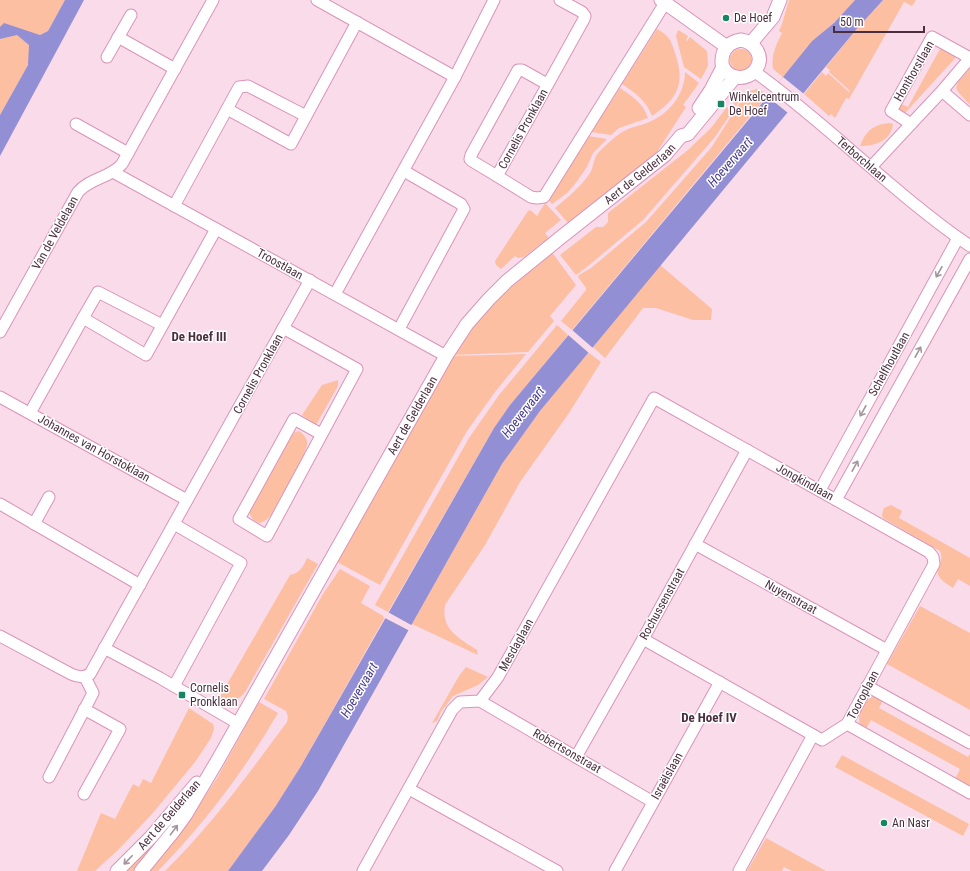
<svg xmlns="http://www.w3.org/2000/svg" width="970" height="871" viewBox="0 0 970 871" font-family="'Roboto Condensed',sans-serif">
<rect width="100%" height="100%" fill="#f9dbea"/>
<g fill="#fdbfa2">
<path d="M0 0H65L48 31 40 35 37 34 28 65 0 115Z"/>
<path d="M789 0H855L834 23 812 41 783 77 773 69C771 55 776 45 782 33L779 31 782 24Z"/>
<path d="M883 0H916L912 6 904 2 849 99 846 98 835 118 831 114 829 116 804 94 822 72 826 76 828 73 849 92 850 91 829 72 830 70 826 67 855 31Z"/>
<path d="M657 29C671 37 671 41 676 56 685 85 677 99 652 116 646 100 635 93 622 84Z"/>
<path d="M678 30 688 36 686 40 687 41 690 37 707 51 708 66 701 79 684 67 676 36Z"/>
<path d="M933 41 958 55 905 113 896 108 899 103 908 107 940 49 931 44Z"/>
<circle cx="741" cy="60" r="11"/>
<path d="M970 68V105L959 93 956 88 958 82Z"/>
<path d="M685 72 699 83 683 105 686 107 655 155 568 223 555 208C567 198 581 187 590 173 594 167 593 159 598 153 605 146 615 136 624 131 631 127 639 126 647 123 668 115 685 95 685 72Z"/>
<path d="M620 88C632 96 643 103 648 118L619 128 611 135 591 132Z"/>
<path d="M757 89 762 91 767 96 572 330 561 321 586 290V288L578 277 579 275 591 268 646 222 711 148 741 101 750 91Z"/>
<path d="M746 92 733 110 732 108 735 104 732 101 740 93Z"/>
<path d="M727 107 732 112 715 137 643 220 588 266 576 275 560 255 596 227H603L608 222V213L688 150 711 128Z"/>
<path d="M889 123 893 124C891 141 875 146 860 146 866 131 872 125 889 123Z"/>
<path d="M588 136 607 139 593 153 587 167 575 184 567 193 552 204 548 199Z"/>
<path d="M545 203 561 220 545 233 549 238 524 257 518 258 515 256 501 269 496 265 495 261 528 211 530 210 537 216Z"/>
<path d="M551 251 576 285 550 316 554 321 528 352 452 355 473 326 505 290Z"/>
<path d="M660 265 712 309 711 320H693L656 308H643L605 358 593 347Z"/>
<path d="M557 325 568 335 510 405 494 428 388 612 375 605 469 438 499 395Z"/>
<path d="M588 352 601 362 569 413 520 482 485 545 445 605C441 630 459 638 477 650L478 655 412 624 502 464 540 411Z"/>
<path d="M526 354 495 392 467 431 380 585 337 562 451 356Z"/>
<path d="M338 380V386L316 425 302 415 322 385Z"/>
<path d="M299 431C303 434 306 437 307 441 310 451 277 503 271 515L266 520 260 523C253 521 251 518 249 511L278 454 295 432Z"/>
<path d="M891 505 902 511 899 518 970 558V586L958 579 953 588C923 571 947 566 940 551L883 518 882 515 884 508Z"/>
<path d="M307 558 318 564 245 692C238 701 228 705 218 700L290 575C300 573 303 567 307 558Z"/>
<path d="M340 569 370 586 361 603 385 617 301 766 275 807 228 871H165C211 826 249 773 287 722L288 717 286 711 264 699 323 594Z"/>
<path d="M920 606 970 633V710L887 664Z"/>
<path d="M466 667 488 677 478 685 453 696 441 712 437 721 432 723 459 676Z"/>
<path d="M875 695 883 700 879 708 968 757 970 754V785H965L955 779 960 769 871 720 866 729 860 727C857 712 862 702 875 695Z"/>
<path d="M259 702 278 713C244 771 205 823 158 871H148L184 828 217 778Z"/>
<path d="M189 708 213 724 214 729 211 738 195 762 152 814 118 850 95 871H77L101 813 115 819 133 784 139 787 143 779 151 783Z"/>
<path d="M842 755 969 824 963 836 835 767Z"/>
<path d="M187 802 138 871H122Z"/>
<path d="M766 838 826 871H792L784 867 782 871H747Z"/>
</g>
<g fill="#938fd5">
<path d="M65 0H84L0 156V115L28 65 29 45 17 35 0 39V27L4 23 40 35 48 31Z"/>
<path d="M855 0H883L855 31 540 411 502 464 318 791 289 835 262 871H228L275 807 301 766 494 428 510 405 750 118 812 41 834 23Z"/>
</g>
<g fill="#f9dbea">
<path d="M783 77 804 94 788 113 767 96Z"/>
<path d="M571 329 594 349 590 354 567 334Z"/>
<path d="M386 611 413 626 410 631 383 617Z"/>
</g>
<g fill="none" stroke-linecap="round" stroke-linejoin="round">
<g stroke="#da94ba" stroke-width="13">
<g id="minor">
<path d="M317 0 455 77"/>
<path d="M118 37 175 69"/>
<path d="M107 57 131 15"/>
<path id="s1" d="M755 72C830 126 894 194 970 246"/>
<path d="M547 84 522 70H518L471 155 470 159 472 161 497 176 584 19 585 16 582 12 560 0"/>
<path d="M942 91 970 115"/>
<path d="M227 109 239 87 248 86 306 116"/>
<path d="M76 124 128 153"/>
<path d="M911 124 942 91 970 58"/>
<path d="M871 167 911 124 891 111 932 37 970 58"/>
<path d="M113 172 446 356"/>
<path d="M497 176 531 197 537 198 544 197 665 3"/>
<path d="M174 206 227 109 291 144 357 22"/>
<path d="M335 294 455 77 494 0"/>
<path d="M83 318 98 292 162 325"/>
<path d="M283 328 357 369 267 536 239 519 294 419 321 434"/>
<path d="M399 329 464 209 461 204 404 171"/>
<path d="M0 332 78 192C90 178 110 178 122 164L213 0"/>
<path d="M0 397 187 500"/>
<path d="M30 413 83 318 146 355 216 229"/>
<path d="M820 490 958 238"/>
<path d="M836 500 970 259"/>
<path d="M0 504 140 585"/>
<path d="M34 524 49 497"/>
<path d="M174 524 241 563 174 686"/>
<path d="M695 544 887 650"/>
<path d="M0 636 71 674C78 677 83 678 90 674L310 280"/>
<path d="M643 639 813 735"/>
<path d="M104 648 160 678 239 724"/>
<path d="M867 686 970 743"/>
<path d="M480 701 653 802"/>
<path d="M847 724 970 793"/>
<path d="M576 757 643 639 747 450"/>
<path d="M49 777 93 693 85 677"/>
<path d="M409 789 557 871"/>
<path d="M84 794 120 729 84 709"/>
<path d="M363 871 452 710 460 702 480 701 498 677 654 398 929 552 933 557 934 564 847 724 822 740 813 735 739 871"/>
<path d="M615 871 720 682"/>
</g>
</g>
<g stroke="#da94ba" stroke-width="15">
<g id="tertiary">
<path d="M661 0 727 47"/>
<path d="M741 40C754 42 765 56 756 69 748 81 729 80 723 67 722 66 722 62 722 61 722 49 729 42 741 40Z"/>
<path d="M751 43 773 17 780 0"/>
<path d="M699 108 711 90 723 67"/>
<path d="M117 871 151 837 197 783"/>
<path id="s2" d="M141 871 173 832 186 814 219 758 446 356 467 324 489 299 507 281 560 238 665 155 681 136 688 134 735 77"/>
</g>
</g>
<use href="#minor" stroke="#fff" stroke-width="11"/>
<use href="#tertiary" stroke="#fff" stroke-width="13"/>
</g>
<defs><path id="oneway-shaft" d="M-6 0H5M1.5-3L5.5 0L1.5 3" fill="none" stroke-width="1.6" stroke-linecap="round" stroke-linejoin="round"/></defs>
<g stroke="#a4969e">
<use href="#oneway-shaft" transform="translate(939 272) rotate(119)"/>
<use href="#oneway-shaft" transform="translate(918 352) rotate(-61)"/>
<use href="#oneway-shaft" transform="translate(863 411) rotate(119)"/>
<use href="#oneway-shaft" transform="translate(855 466) rotate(-61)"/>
<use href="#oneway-shaft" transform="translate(174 830) rotate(-53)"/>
<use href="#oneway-shaft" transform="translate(128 860) rotate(134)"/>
</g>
<g fill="#188563" stroke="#fff" stroke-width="1.5">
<circle cx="726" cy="18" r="4"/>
<rect x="717" y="100" width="8" height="8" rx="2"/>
<rect x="178" y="691" width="8" height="8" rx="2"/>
<circle cx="884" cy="823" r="4"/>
</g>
<g text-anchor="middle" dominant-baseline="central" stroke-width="3" stroke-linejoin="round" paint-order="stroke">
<g font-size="12" fill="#4a2e3e" stroke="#fff" text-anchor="start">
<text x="734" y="18">De Hoef</text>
<text x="729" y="97">Winkelcentrum<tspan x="729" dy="14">De Hoef</tspan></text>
<text x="190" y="688">Cornelis<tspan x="190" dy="14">Pronklaan</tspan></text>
<text x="892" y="823">An Nasr</text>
</g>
<g font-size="12" fill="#4a2e3e" stroke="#fff">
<text transform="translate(914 71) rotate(-60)">Honthorstlaan</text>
<text transform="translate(523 129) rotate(-61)">Cornelis Pronklaan</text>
<text stroke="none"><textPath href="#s1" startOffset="138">Terborchlaan</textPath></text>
<text stroke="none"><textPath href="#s2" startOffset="867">Aert de Gelderlaan</textPath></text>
<text transform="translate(55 233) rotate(-61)">Van de Veldelaan</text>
<text transform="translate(280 264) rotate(29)">Troostlaan</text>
<text transform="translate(889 364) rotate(-61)">Schelfhoutlaan</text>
<text transform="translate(258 374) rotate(-61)">Cornelis Pronklaan</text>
<text stroke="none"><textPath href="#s2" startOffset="531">Aert de Gelderlaan</textPath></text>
<text transform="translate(94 448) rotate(29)">Johannes van Horstoklaan</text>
<text transform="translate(805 482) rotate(29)">Jongkindlaan</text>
<text transform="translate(791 597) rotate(29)">Nuyenstraat</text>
<text transform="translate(662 604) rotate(-61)">Rochussenstraat</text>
<text transform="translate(516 645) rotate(-61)">Mesdaglaan</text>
<text transform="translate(863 695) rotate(-62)">Tooroplaan</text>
<text transform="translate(567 751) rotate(30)">Robertsonstraat</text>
<text transform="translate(667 776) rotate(-61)">Israëlslaan</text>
<text transform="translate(169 815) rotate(-49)">Aert de Gelderlaan</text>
</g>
<g font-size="13" font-style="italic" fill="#45388b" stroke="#fff">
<text transform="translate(730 162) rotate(-49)">Hoevervaart</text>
<text transform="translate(523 412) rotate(-52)">Hoevervaart</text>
<text transform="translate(359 690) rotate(-60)">Hoevervaart</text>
</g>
<g font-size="13" font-weight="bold" fill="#4a2e3e" stroke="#fff">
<text x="199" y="336">De Hoef III</text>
<text x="709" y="717">De Hoef IV</text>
</g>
</g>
<path d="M834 26v6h90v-6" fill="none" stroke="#4a2e3e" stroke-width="2"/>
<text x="840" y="26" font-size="12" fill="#4a2e3e" stroke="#ffffff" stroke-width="3" paint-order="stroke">50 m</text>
</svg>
